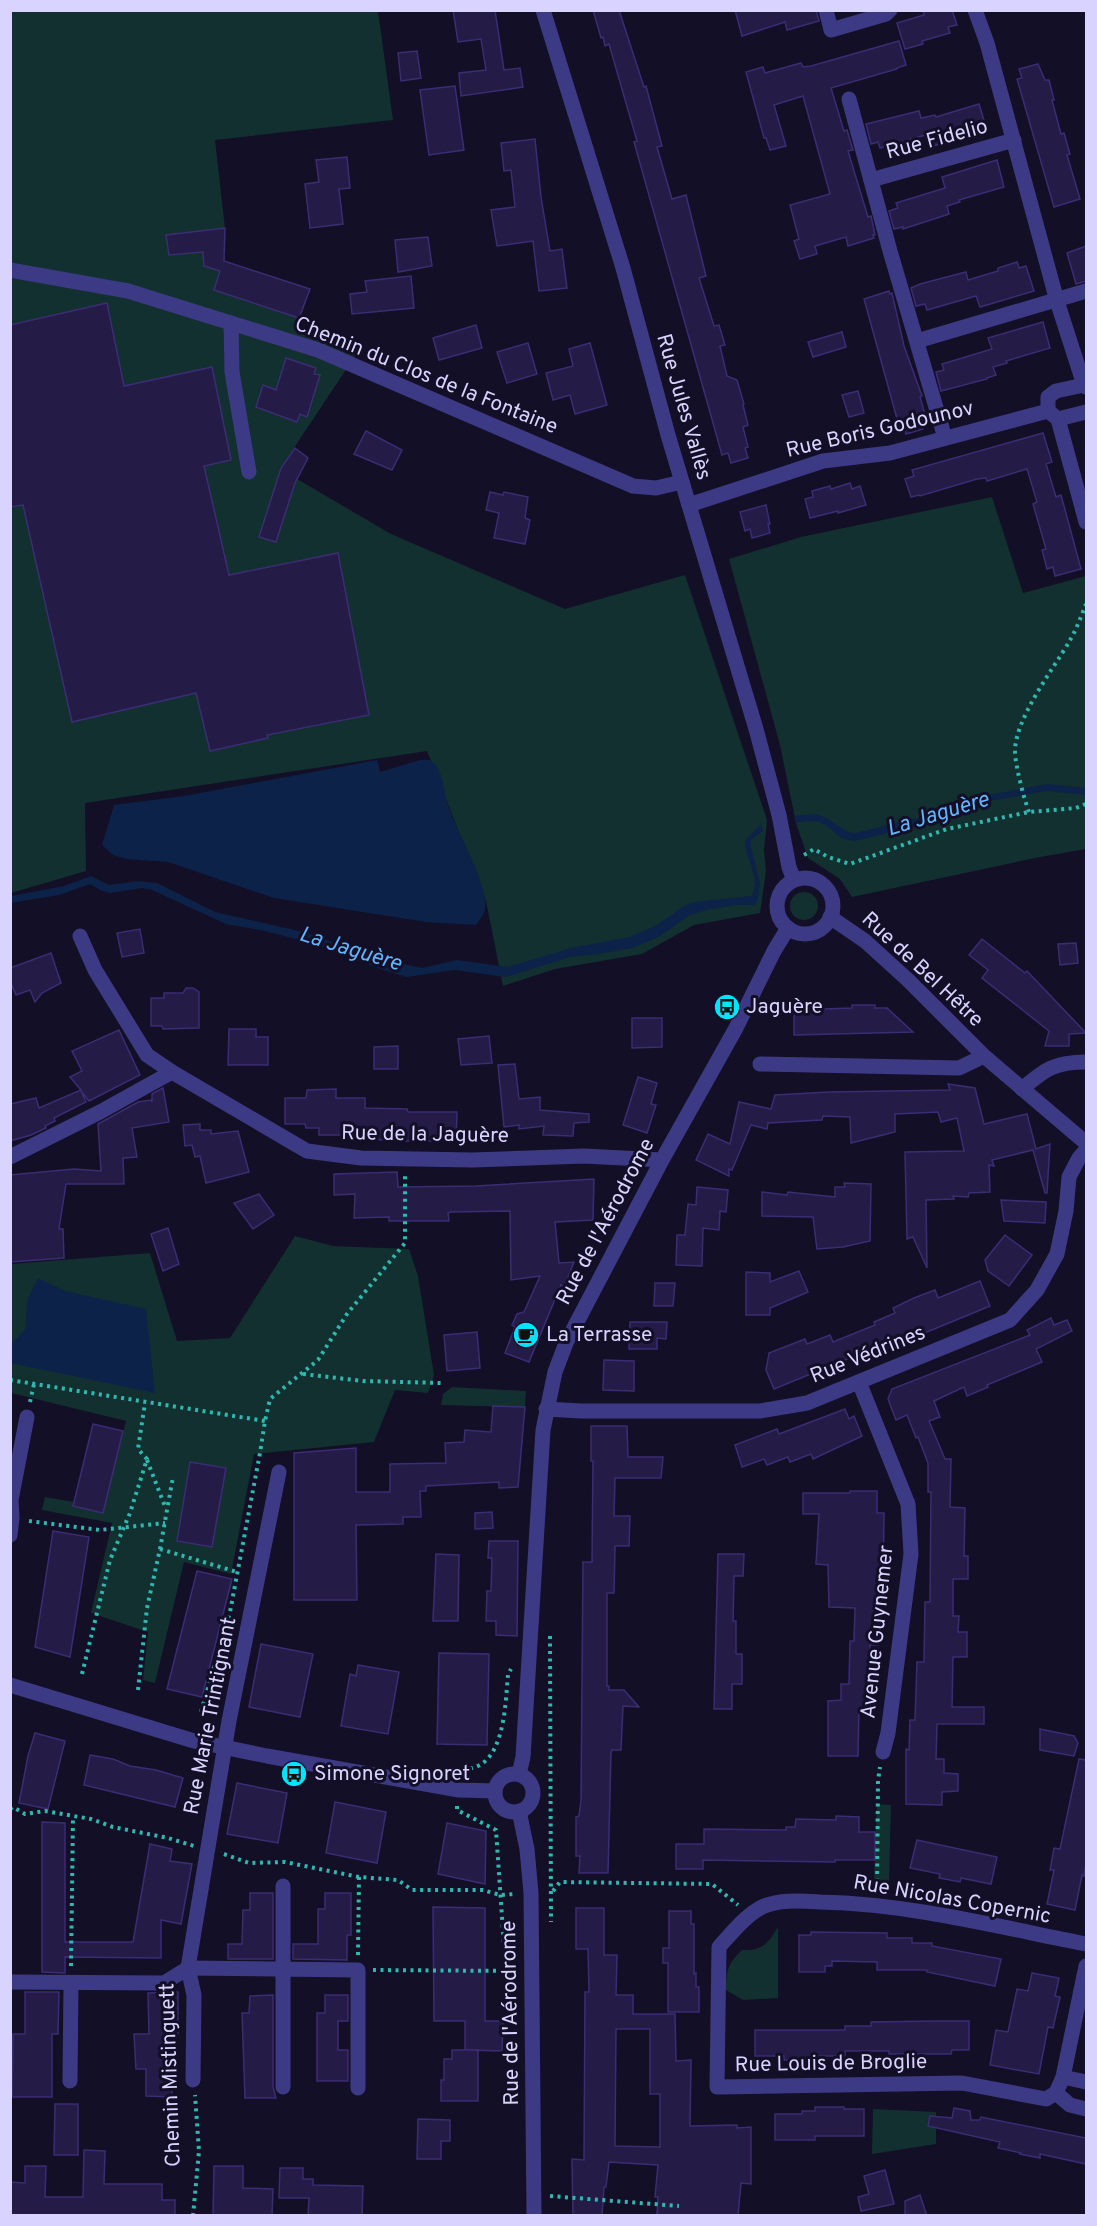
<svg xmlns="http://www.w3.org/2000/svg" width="1097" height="2226" viewBox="0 0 1097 2226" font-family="Overpass,sans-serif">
<rect width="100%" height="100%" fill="#130f26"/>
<g fill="#12302f" fill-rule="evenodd">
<path d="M10 11H378L393 120 215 140 225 228 224 261 310 289 297 328 357 351V353L280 469 391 534 565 609 685 575 767 820 764 850 766 871 760 913 694 925 642 954 555 969 503 986 486 901 427 751 85 803 86 871 11 893Z"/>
<path d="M992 497 1023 593 1086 576V849L1040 857 852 897 840 879 808 858 796 823 780 745 729 559 801 537Z"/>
<circle cx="804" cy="906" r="14"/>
<path d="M295 1236 333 1246 409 1249 418 1276 434 1375 428 1393 395 1390 374 1442 254 1454 231 1574 184 1562 155 1683 143 1680 148 1632 91 1613 112 1523 42 1510 45 1497 74 1502 73 1506 103 1512 126 1421 11 1393V1264L150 1253 177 1341 230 1338ZM190 1462 226 1468 212 1546 177 1541Z"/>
<path d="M452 1387 526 1391 525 1407 441 1405 443 1394Z"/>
<path d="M877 1804 891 1805 889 1883 874 1880Z"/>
<path d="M778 1927V1998L743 2000 726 1990C726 1971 728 1963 742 1950 763 1951 768 1943 778 1927Z"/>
<path d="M873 2109 936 2112V2144L872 2154Z"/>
</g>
<g fill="#0c2248">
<path d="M377 760 380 772 420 760H430C443 768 443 788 447 802 457 835 480 866 485 900 487 911 482 917 476 925L426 922 274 898 168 862 127 859 113 855 102 845 114 805 184 796Z"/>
<path d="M1048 784 1086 788V795L1046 791 978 803 953 817 855 841C827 840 835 814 796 823L795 816C804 815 815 812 824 817 836 822 842 832 855 833L959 808 972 798Z"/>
<path d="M761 824 763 831 751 840 750 843 760 884 757 903 753 905H736L706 910 688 916 659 937 632 948 599 954 570 957 506 977 454 970 407 977 383 970 315 944 261 930 226 924 152 890 142 888 111 893 102 891 90 884 59 895 11 903V896L64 886 91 876 109 885 138 881 157 883 215 912 303 932 389 961 422 968 457 960 508 967 571 948 630 937 657 925 682 907 694 902 751 896C762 881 746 860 745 844V840Z"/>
<path d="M38 1278 65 1291 146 1309 155 1393 11 1363V1344L26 1328 27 1300Z"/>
</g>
<g fill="#241b47" stroke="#3b2d73" stroke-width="1.5" fill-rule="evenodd">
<path d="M453 10H495L504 70 520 68 523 87 461 96 459 73 486 70 481 39 458 42Z"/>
<path d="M593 10H619L644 87 646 86 662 146 657 147 672 199 686 195 706 276 699 278 714 326 719 325 725 345 720 346 727 376 737 380 744 404 743 405 748 425 743 427 748 447 745 448 748 458 731 463 728 453 722 455 634 142 637 141 609 44 605 46 603 37 601 38Z"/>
<path d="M735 10H816L819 21 787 30 785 22 742 36Z"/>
<path d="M923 10H952L957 25 948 27 950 33 922 41 923 44 905 49 897 23 924 15Z"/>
<path d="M899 41 906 65 897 68V69L831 88 844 131 847 130 853 150 848 151 868 217 871 216 875 235H873L874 238 848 246 846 237 815 246 817 254 800 259 794 241 799 239 790 205 830 194 803 96 774 105 786 146 770 150 766 138H764L746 72 763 67 765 73 801 63 803 67 811 66Z"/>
<path d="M417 51 421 78 401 81 398 53Z"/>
<path d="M1038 64 1045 80H1049L1054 100H1052L1061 134 1064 133 1070 154 1067 155 1080 199 1054 207 1017 79 1022 78 1019 69Z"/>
<path d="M455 86 464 150 429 155 420 90Z"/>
<path d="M979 104 987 130 933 146 929 134 880 148 878 142 871 144 866 124 919 111 921 118 935 115 936 117Z"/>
<path d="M535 139 541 197 550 251 562 249 567 288 539 291 533 241 497 246 491 210 515 207 511 170 504 171 501 143Z"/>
<path d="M347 157 350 188 339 189 343 224 310 228 305 184 319 182 316 160Z"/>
<path d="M997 160 1004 187 959 200 960 202 947 206 949 214 940 217 903 229V227L894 229 889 211 898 208 896 203 945 188 942 177Z"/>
<path d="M225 228 224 261 310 289 299 318 214 290 220 271 204 266 203 252 169 255 166 235Z"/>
<path d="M428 237 432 266 398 272 395 240Z"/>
<path d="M1086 246V281L1076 284 1067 253Z"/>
<path d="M1017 262 1019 268 1026 266 1034 291 980 307 976 296 927 310 925 304 916 306 911 288 920 284 966 272 968 280 998 271V268Z"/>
<path d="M411 276 414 308 352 314 350 294 367 292 365 281Z"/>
<path d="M889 291 890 294 892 293 904 346 922 396 920 397 926 418 920 420 923 429 906 434 903 425 899 426 864 299Z"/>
<path d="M107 303 124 386 212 367 231 460 204 466 229 575 338 553 369 715 267 735 268 738 210 751 196 693 72 722 23 505 10 507V325Z"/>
<path d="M1043 322 1050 348 1006 361 1007 363 993 367 996 375 987 378V379L941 391 936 372 944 370 942 364 992 349 988 338Z"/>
<path d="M476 325 482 348 439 360 433 338Z"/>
<path d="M842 332 846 347 813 357 808 342Z"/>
<path d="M528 343 537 374 507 383 497 352Z"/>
<path d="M590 343 607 405 575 414 570 395 553 400 546 373 573 366 569 349Z"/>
<path d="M286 358 316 368 314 374 320 375 307 417 300 414 297 422 256 407 263 385 276 390Z"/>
<path d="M858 391 864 413 849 417 842 395Z"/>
<path d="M366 431 402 450 392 470 354 454Z"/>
<path d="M1043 433 1052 462 1046 464 1056 497 1061 495 1081 569 1055 576 1053 567 1047 569 1042 550 1046 549 1033 504 1037 502 1027 469 987 481 986 478 977 479 920 496 919 495 911 497 905 479 914 476 912 470Z"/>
<path d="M295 448 308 458 295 483 276 542 259 537 281 468Z"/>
<path d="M850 483 852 489 860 486 866 505 838 513V511L810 518 805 499 813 497 812 491 830 486 831 489Z"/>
<path d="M490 492 503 495 504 492 528 497 525 518 530 520 525 544 494 538 499 513 486 510Z"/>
<path d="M766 505 770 524H768L770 533 752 538 750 529 745 531 740 512Z"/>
<path d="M140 929 144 953 122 957 117 933Z"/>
<path d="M982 939 1025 973 1027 971 1086 1033 1069 1034V1046H1045L1049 1031 982 978 988 970 969 955Z"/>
<path d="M1076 943 1078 963 1060 965 1058 944Z"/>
<path d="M51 953 61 983 42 993 35 1002 30 990 16 995 10 981V968Z"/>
<path d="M186 988H193L199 992V1028L163 1029 162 1026H151V998H164V993H183Z"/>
<path d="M852 1005H875V1008H887L913 1032 794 1035V1010L852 1008Z"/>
<path d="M632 1018H662V1047L632 1048Z"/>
<path d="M229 1029H256V1037H268V1065H228Z"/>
<path d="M119 1030 140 1075 89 1101 81 1091 86 1102 54 1118 55 1121 45 1126 46 1128 31 1135 10 1141V1104L36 1098 39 1108 81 1090 70 1077 82 1071 72 1051Z"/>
<path d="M489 1036 492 1063 461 1065 458 1039Z"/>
<path d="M398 1046V1069H374V1047Z"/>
<path d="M515 1064 519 1099 540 1097V1110L589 1114V1122L574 1123 573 1136 543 1135 544 1126 519 1129V1125L504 1127 498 1065Z"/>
<path d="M638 1077 657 1083 651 1104 656 1105 647 1133 623 1125Z"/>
<path d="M948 1084 975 1088 984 1124 1027 1114 1036 1149 1050 1144 1047 1193H1045L1033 1150 992 1160 994 1166 989 1165 990 1192 969 1193 968 1197 953 1196 954 1199 926 1200 927 1268 913 1237 907 1239 905 1152 964 1151 957 1118 941 1122 938 1112 895 1114V1132L851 1143 850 1117 823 1116 822 1120 768 1123 767 1129 751 1125 732 1170 729 1169V1176L696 1160 708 1134 730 1144 739 1102 771 1109 775 1095 829 1092 950 1090Z"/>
<path d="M163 1088 169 1122 132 1128 137 1157 123 1158 124 1184H66L59 1229H63L64 1258 10 1262V1175L74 1169 101 1171 98 1124 138 1102 151 1100 152 1102V1094Z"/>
<path d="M336 1089V1098H365V1108L407 1109 408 1112H457L456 1141H391L375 1139V1135H319V1128H306L305 1124H285V1098H306L307 1090Z"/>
<path d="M200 1124V1130H211V1134L238 1131 249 1172 206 1183 200 1156 195 1157 192 1145 185 1146 183 1125Z"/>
<path d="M397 1172 398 1187 476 1186 594 1179 593 1220 555 1222 559 1263 574 1262 564 1287 561 1285 529 1362 505 1353 515 1327 512 1325 517 1314 524 1312 540 1276 511 1280 510 1211 451 1212 448 1213 449 1221H389V1217L354 1218 355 1194 334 1195V1174Z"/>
<path d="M844 1183 871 1184 870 1241 843 1247 817 1249 813 1217 762 1216V1192L787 1195 788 1192 835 1197V1187H845Z"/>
<path d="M697 1187 728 1190 726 1212 720 1211 719 1230 703 1228 702 1266 676 1265 677 1235H685L688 1204 696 1205Z"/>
<path d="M259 1194 274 1215 253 1229 234 1203Z"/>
<path d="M1001 1200 1046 1202 1045 1223 1004 1221Z"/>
<path d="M168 1228 179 1264 163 1271 151 1234Z"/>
<path d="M1005 1235 1032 1255 1009 1286 988 1271 985 1260Z"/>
<path d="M799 1271 808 1292 770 1308V1315H746V1272L770 1273V1282Z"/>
<path d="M980 1281 990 1306 859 1360 857 1355 774 1389 766 1370 769 1353 805 1339 807 1344 830 1335 833 1342 875 1325 874 1322 895 1313 893 1308 914 1298 935 1290 938 1298Z"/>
<path d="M655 1283H675L673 1306H654Z"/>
<path d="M1051 1318 1054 1325 1067 1320 1072 1331 1036 1349 1042 1362 987 1385 988 1387 967 1396 964 1387 934 1401 940 1417 929 1421 945 1459H951L950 1507 965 1508 964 1556H968V1579H953V1616H959L958 1632H967V1657H953L952 1707H984V1724H937L936 1759H944V1773L958 1774V1791L942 1792V1805L906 1804V1749L909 1750 910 1720H915L917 1662H924L925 1602H930L931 1492H928V1463L918 1437 916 1438 907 1415 896 1420 888 1399 892 1389 1030 1335 1027 1330Z"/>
<path d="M630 1322H667L666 1339 657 1338V1349H629Z"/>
<path d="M477 1332 480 1368 447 1371 444 1335Z"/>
<path d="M604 1360 634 1361V1391L603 1390Z"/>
<path d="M493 1406 525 1407 518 1487 499 1488V1482L426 1486V1491H420L421 1517H403V1524L356 1525 357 1600H294V1453L356 1448V1492H390V1464L446 1463 445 1443 464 1442 465 1430 491 1432Z"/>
<path d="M845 1409 849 1419 854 1416 862 1436 813 1459 811 1454 790 1462 788 1457 767 1465 764 1459 742 1467 735 1445 777 1429 779 1434Z"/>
<path d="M93 1424 123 1431 103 1513 73 1506Z"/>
<path d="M591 1426H627L628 1457H663L661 1478H615L614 1516H630L629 1546H615L614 1593H607V1686H609V1690H624L639 1707 623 1706 621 1750H612L611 1753 608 1873H579L580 1856H576V1817L579 1816 581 1800 583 1562H592L593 1461H591Z"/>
<path d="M190 1462 226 1468 212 1547 177 1541Z"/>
<path d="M850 1491H877V1513H884L883 1601 879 1600 878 1645H870L869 1708H859L858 1756H828V1701L841 1700V1684H849L850 1641H854L855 1608 829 1607 828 1565 816 1564 819 1514H803V1493H850Z"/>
<path d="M492 1512 493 1528 475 1529V1513Z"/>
<path d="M53 1531 89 1537 70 1657 35 1647Z"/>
<path d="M489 1541H518L517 1636 496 1635V1621H486L487 1591H491L492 1558H488Z"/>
<path d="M436 1554 459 1555 458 1621H433Z"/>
<path d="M718 1554H744L743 1576H734L733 1621H736V1654H742V1684H732V1709H714Z"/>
<path d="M197 1571 232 1579 202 1697 167 1689Z"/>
<path d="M261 1644 313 1654 300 1717 249 1707Z"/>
<path d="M439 1653 489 1654 487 1745 437 1744Z"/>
<path d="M358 1665 399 1672 388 1734 341 1726 350 1674 356 1676Z"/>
<path d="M1040 1729 1074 1736 1078 1743 1074 1756 1040 1750Z"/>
<path d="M35 1733 65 1741 48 1809 19 1803 28 1756Z"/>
<path d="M90 1755 113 1759 130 1766 156 1770 183 1778 175 1807 84 1785Z"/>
<path d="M1079 1759 1086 1760V1863L1084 1876 1082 1875 1075 1910 1047 1904 1054 1870H1050L1054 1848 1060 1849Z"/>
<path d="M237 1783 287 1793 278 1843 227 1834Z"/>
<path d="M335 1802 386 1812 377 1863 326 1853Z"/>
<path d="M836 1816 859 1817V1832H875V1860H835V1862L703 1860V1869H676V1844H704V1829L786 1830V1827H795L796 1819 836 1820Z"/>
<path d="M42 1822 65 1823V1942H133L150 1844 172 1849 170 1861 192 1864 181 1924 161 1920V1958L65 1957V1973L42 1972Z"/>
<path d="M447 1823 486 1831 485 1884 438 1874Z"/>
<path d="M917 1840 997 1857 991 1884 961 1878 960 1882 939 1878 940 1874 910 1868Z"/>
<path d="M250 1893H273V1959H228V1944H242L243 1910H250Z"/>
<path d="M325 1893H351V1935H347V1960L293 1959V1944H318V1909H325Z"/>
<path d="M433 1907 485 1908V2021H503L502 2051 465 2050V2021H434Z"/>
<path d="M576 1908H604V1955H617L616 1995H633V2014H675L676 2061 691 2060 690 2126 737 2125V2128L751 2127V2184L741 2183 738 2216H657L658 2197H655L658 2165 609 2162 606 2187H604L602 2216H573L572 2159 584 2160 585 1992H589L588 1949H576ZM616 2029H650V2094H660V2147L615 2146Z"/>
<path d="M669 1911H691V1924H694V1974L696 1973V1987H699V2012H668V1963H663V1948H669Z"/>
<path d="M811 1932 887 1933V1938H912V1943H932V1946L1001 1959 995 1986 927 1972V1970H877V1962L832 1961V1966H825V1972H799V1935H811Z"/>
<path d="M1032 1973 1059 1978 1055 1996 1060 1997 1053 2028 1048 2027 1039 2074 990 2065 996 2030 1008 2032 1017 1989 1028 1991Z"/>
<path d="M25 1992H59L58 2034H52V2097H12L13 2034H25Z"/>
<path d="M178 1992V2034H172V2097L146 2096V2069H136L134 2034H149L148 1993Z"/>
<path d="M273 1995V2087L276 2098H245L242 2013H249L250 1996Z"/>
<path d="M325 1995H348V2021H338V2050H348V2081H317V2013H325Z"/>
<path d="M938 2021H969V2050H952L951 2054H889V2051H845V2056H816V2060H784V2056H755V2030H845V2026H871V2022Z"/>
<path d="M452 2050H478V2101H441V2080H444V2059H452Z"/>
<path d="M55 2104H78V2155H54Z"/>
<path d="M815 2107H844V2109H864V2136H815V2140H775V2114H802V2111H815Z"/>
<path d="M954 2108 970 2111 971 2120H980L981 2117 1086 2138V2164L1040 2154V2158L1020 2154 1021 2153 998 2148 1000 2142 928 2126 930 2116 952 2118Z"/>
<path d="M418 2119 450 2120V2141H441V2159H417Z"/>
<path d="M84 2150 105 2151 104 2184H162V2200H175V2216H10V2182L25 2183V2166H46L45 2197H83Z"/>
<path d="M214 2166H243V2188L273 2189 272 2216H213Z"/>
<path d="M280 2168H303V2179H313V2185L363 2186 362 2216H308L309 2198H279Z"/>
<path d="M885 2170 894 2204 861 2211 858 2197 869 2194 864 2176Z"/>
<path d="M920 2195 927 2216H905V2201Z"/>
</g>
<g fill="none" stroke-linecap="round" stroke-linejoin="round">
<g stroke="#2fb8b0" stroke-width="4" stroke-dasharray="3 4.5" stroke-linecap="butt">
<path d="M1029 812C1024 799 1016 768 1015 753 1014 720 1052 671 1069 642 1076 630 1081 617 1086 604"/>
<path d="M804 855 814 849 828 857 850 864 947 829 1029 812 1076 808 1086 804"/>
<path d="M303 1374 363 1381 442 1383"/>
<path d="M10 1380 265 1421"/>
<path d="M30 1402 34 1384"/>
<path d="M147 1460 166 1509"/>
<path d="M29 1521 100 1530 165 1523"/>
<path d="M160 1549 237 1572"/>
<path d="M550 1636 551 1922"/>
<path d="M82 1674 110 1560 130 1513 147 1459 138 1449 145 1403"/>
<path d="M138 1690 147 1608 160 1549 173 1477"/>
<path d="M201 1712 230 1612 260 1453 265 1421 270 1399 318 1360 347 1314 405 1243V1175"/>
<path d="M460 1775 461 1769C505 1772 505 1706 508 1675L511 1669"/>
<path d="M457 1806V1810L496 1830 504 1946 514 1970"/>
<path d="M10 1809 13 1807 25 1814 45 1811 91 1819 113 1827 168 1838 194 1846"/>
<path d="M224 1854 249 1863 285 1862 359 1877 398 1880 412 1890H483L500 1895 515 1894"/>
<path d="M877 1889 878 1781 880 1767"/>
<path d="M553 1891 560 1882 712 1884 738 1905"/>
<path d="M358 1955 359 1877"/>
<path d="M71 1966 73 1817"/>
<path d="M373 1970 515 1971"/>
<path d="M550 2196 679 2206"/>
<path d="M193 2216 199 2151 195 2095"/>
</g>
<g stroke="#3d3a85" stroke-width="15">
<path d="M543 10 623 268 668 435 756 729 779 815 789 867 794 880"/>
<path d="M826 10 831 30 886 14 890 10"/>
<path d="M975 10 987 43 1057 301 1084 385"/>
<path d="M849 99 890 251 945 438"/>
<path d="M871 180 1014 140"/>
<path d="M10 270 128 291 318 350 633 486 656 488 682 482"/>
<path d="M231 323 232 372 249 472"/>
<path d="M917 341 1086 291"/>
<path d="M1086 387 1084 385 1056 391 1048 397V411L1058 419 1086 412"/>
<path d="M1058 419 1086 522"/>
<path d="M689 505 823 461 890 453 1048 411"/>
<circle cx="805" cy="906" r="28"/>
<path d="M830 917 865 941 908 980 984 1056 1086 1143"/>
<path d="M80 936 95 970 147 1055 172 1072"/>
<path d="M760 1064 959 1068 984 1056"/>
<path d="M1022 1089C1045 1069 1055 1062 1086 1062"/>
<path d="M10 1157 100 1112 172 1072 307 1151 361 1158 472 1160 584 1156 662 1160"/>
<path d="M859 1382 908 1504 911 1554 888 1733 883 1752"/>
<path d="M546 1409 581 1411H760L807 1403 1010 1320 1037 1290 1057 1254 1066 1211 1069 1177 1079 1158 1086 1150"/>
<path d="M10 1535 12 1518 11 1500 27 1417"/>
<path d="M10 1685 194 1741 267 1756 459 1790 495 1791"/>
<path d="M519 1774 523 1757 543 1430 555 1372 566 1343 662 1160 736 1028 774 951 788 928"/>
<circle cx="514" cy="1793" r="19"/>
<path d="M519 1811 527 1849 531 1893 534 2216"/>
<path d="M1086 1944C999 1927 911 1904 821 1902 802 1901 779 1899 762 1907 745 1916 732 1933 719 1947L717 2087 962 2083 1046 2099 1056 2093 1063 2077 1086 1966"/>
<path d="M188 1968 358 1970V2088"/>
<path d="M10 1982 164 1983 188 1968"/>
<path d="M1063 2077 1086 2082"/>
<path d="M193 2080 194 1995 188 1968 229 1721 279 1472"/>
<path d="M70 2081 71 1983"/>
<path d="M283 2087V1886"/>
<path d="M1056 2093 1070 2105 1086 2109"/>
</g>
</g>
<defs>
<g id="bus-disc" transform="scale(1.35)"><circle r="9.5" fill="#00e5ff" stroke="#130f26"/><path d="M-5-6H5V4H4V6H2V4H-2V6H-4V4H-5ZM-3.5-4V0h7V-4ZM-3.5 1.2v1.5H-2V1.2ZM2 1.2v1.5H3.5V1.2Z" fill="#111"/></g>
<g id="cafe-disc" transform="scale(1.35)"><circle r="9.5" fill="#00e5ff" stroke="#130f26"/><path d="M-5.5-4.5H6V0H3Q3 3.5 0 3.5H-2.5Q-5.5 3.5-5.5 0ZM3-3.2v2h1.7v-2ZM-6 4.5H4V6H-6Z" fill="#111"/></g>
</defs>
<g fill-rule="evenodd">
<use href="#bus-disc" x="727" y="1007"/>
<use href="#cafe-disc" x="526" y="1335"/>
<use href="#bus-disc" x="294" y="1774"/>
</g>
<g text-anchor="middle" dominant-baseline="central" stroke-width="6" stroke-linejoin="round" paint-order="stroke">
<g font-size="21" fill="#d9d4ff" stroke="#130f26">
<text transform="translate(937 140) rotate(-15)">Rue Fidelio</text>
<text transform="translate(426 376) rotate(22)">Chemin du Clos de la Fontaine</text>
<text transform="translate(683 407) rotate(74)">Rue Jules Vallès</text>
<text transform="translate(880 430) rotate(-13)">Rue Boris Godounov</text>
<text transform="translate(922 970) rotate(43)">Rue de Bel Hêtre</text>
<text transform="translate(425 1135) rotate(1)">Rue de la Jaguère</text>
<text transform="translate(606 1222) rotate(-62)">Rue de l'Aérodrome</text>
<text transform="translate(868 1355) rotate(-22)">Rue Védrines</text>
<text transform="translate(878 1632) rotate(-84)">Avenue Guynemer</text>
<text transform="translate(211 1716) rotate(-79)">Rue Marie Trintignant</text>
<text transform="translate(952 1900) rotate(10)">Rue Nicolas Copernic</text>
<text transform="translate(511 2013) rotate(-91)">Rue de l'Aérodrome</text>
<text transform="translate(831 2064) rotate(-1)">Rue Louis de Broglie</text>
<text transform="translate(171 2075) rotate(-92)">Chemin Mistinguett</text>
</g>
<g font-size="21" fill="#d9d4ff" stroke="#130f26" text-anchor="start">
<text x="746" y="1007">Jaguère</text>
<text x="546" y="1335">La Terrasse</text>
<text x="314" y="1774">Simone Signoret</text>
</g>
<g font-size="22" font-style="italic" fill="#62b6ff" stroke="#130f26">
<text transform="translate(938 815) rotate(-17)">La Jaguère</text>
<text transform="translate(350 950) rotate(17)">La Jaguère</text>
</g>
</g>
<rect width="1097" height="2226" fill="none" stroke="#d9d4ff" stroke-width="24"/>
</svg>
